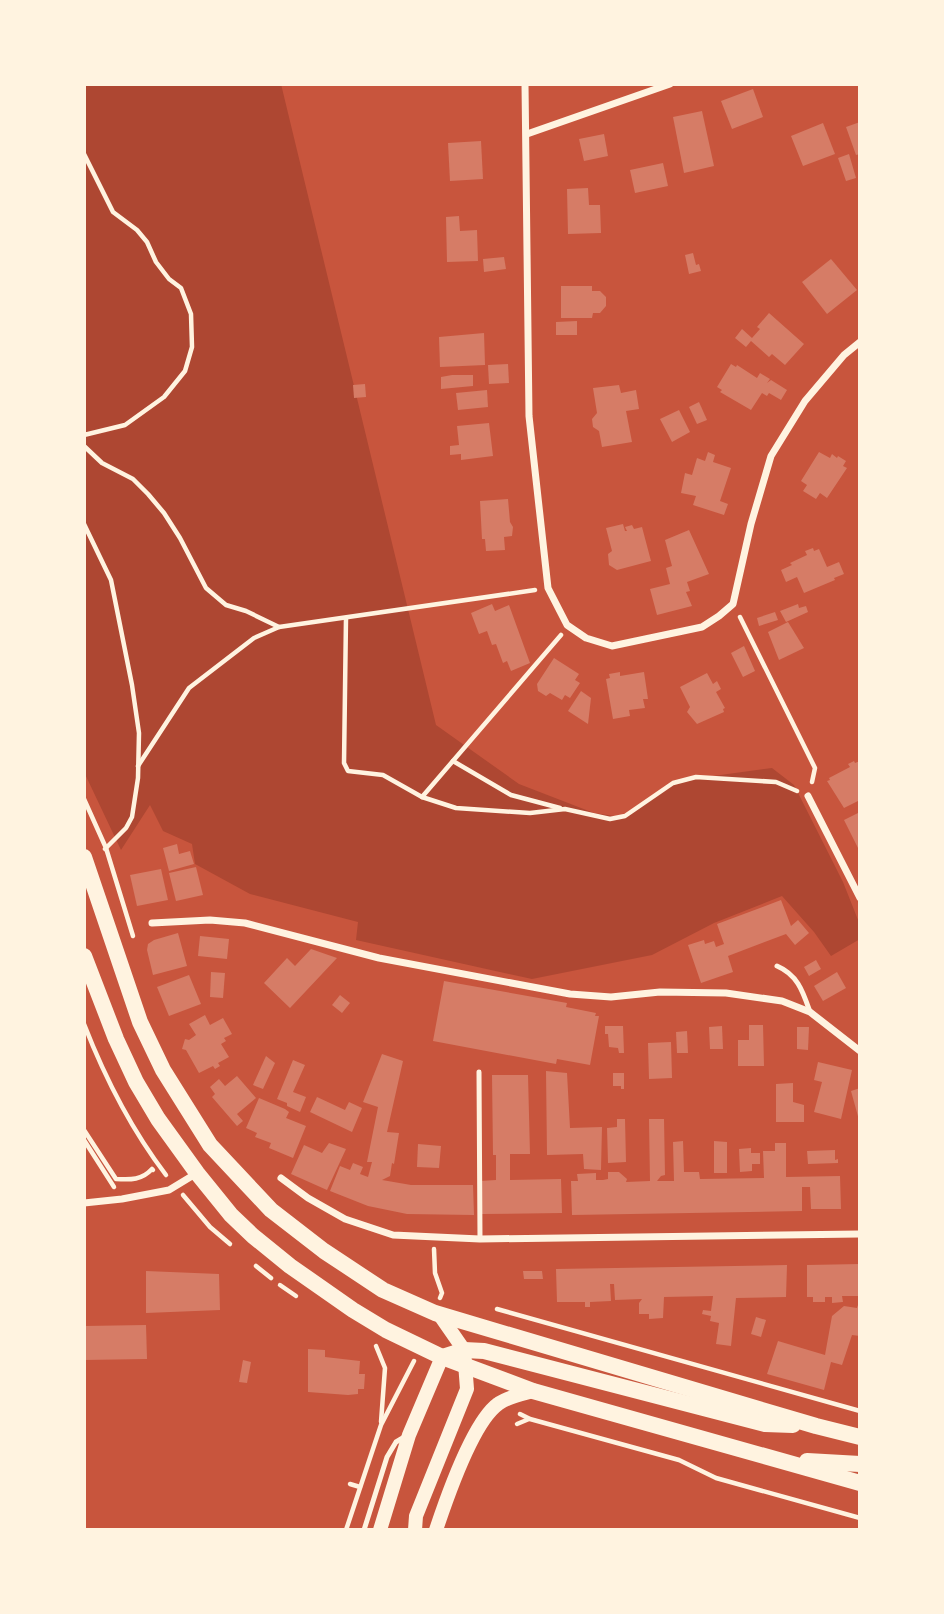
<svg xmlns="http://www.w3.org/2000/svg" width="944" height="1614" viewBox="0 0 944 1614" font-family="'DejaVu Sans',sans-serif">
<rect width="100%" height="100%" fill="#c8553d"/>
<path fill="#ae4732" d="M84 84H281L436 725 519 784 594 813 621 817 677 781 772 768 794 785 843 882 860 925V939L831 956 814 932 782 896 714 923 652 955 532 979 356 940 358 922 250 894 195 864 192 844 163 831 150 805 121 850 84 772Z"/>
<g fill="#d67c66">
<path d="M753 89 763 117 732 129 721 101Z"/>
<path d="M702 111 714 166 684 173 673 117Z"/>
<path d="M860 122V154L856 155 846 127Z"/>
<path d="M823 123 835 154 803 166 791 136Z"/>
<path d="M604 134 608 156 584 161 579 139Z"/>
<path d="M481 141 483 179 450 181 448 143Z"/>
<path d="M849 154 856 178 846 181 838 158Z"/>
<path d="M663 163 668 186 635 193 630 170Z"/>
<path d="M588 188 589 205H600L601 233 568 234 567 189Z"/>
<path d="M459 216 460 231 477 230 478 261 447 262 446 217Z"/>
<path d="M693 253 696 265 699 264 701 271 689 274 685 255Z"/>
<path d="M504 257 506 269 484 272 483 259Z"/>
<path d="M831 259 857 290 827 314 802 282Z"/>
<path d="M561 286H592V291H600L606 297V306L600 313H593L592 318H561Z"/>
<path d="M769 313 804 344 785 365 772 354 769 357 751 341 746 347 735 338 742 329 752 338 760 329 757 327Z"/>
<path d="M577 321V335H556V322Z"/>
<path d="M484 333 485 365 440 367 439 337Z"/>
<path d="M508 364 509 383 489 384 488 365Z"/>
<path d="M731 364 736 367 737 365 757 378 760 373 770 379 767 383 771 380 787 390 781 400 769 393 767 396 762 393 751 410 720 392 722 390 717 387Z"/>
<path d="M452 375H473V386L441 389V377Z"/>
<path d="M365 384 366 397 354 398 353 385Z"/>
<path d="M619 385 621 393 636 390 639 409 626 411 632 442 602 447 599 431 593 427 592 419 597 413 593 388Z"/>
<path d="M487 390 488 407 458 410 456 393Z"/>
<path d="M699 402 707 420 697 424 689 407Z"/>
<path d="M679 410 690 432 672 442 660 419Z"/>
<path d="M489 423 493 456 461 460V454L450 455V446L459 445 457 426Z"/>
<path d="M708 452 715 455 713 462 731 468 720 501 728 504 724 515 693 505 696 496 681 493 685 473 692 475 697 458 705 461Z"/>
<path d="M819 452 830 458 832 454 837 458 838 456 846 461 843 466 847 468 827 498 820 493 816 499 803 491 807 485 801 481Z"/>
<path d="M508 499 510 522 513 527 512 536 504 537 505 550 486 551 485 539H482L480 501Z"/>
<path d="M623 524 625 531H627L625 527 632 525 634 529 642 527 651 561 617 570 609 565 608 554 612 551 606 528Z"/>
<path d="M689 530 709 574 687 582 690 591 686 592 692 606 657 615 650 589 670 584 666 568 672 566 665 540Z"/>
<path d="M813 548 814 551 819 549 827 567 839 562 844 574 834 578 835 580 804 593 797 577 786 582 781 570 792 565 790 563 807 555 805 551Z"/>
<path d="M492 604 495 611 509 605 530 663 511 671 507 661 503 663 496 644 492 645 487 631 479 634 471 613Z"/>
<path d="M798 604 799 608 806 606 808 612 786 622 780 611Z"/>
<path d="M775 612 778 620 759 626 757 618Z"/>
<path d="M788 622 804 648 779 660 768 632Z"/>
<path d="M744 646 755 671 743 677 731 653Z"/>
<path d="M554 658 579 674 575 680 580 683 570 698 565 695 562 700 550 693 546 696 538 691 537 684Z"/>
<path d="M620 672V676L644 672 648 699H643L645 708 629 710 630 716 613 719 606 679 610 678 609 674Z"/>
<path d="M707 673 713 684 717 681 721 689 716 692 725 708 723 709 724 712 697 724 687 712 690 707 680 687Z"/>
<path d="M581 691 591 698 588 724 568 711Z"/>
<path d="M854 761 855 763 860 761V800L844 808 827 781 830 780 829 778 850 767 848 764Z"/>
<path d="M860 812V852L844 820Z"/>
<path d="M177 844 179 854 190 851 194 864 169 871 163 848Z"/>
<path d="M196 867 203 895 176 901 169 873Z"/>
<path d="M161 869 168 900 137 906 130 875Z"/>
<path d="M781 900 791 926 798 920 809 933 795 945 786 934 728 956 733 972 701 983 688 945 704 940 705 944 714 941 716 947 724 944 717 924Z"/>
<path d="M178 933 187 966 153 975 147 950 148 944 154 940Z"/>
<path d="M200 936 229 939 227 959 198 956Z"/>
<path d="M311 949 337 958 290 1008 264 983 287 958 295 966Z"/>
<path d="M816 960 821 969 809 976 804 967Z"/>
<path d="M211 972 225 973 223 998 210 997Z"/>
<path d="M837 972 846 988 823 1001 814 986Z"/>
<path d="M189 975 201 1004 169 1016 157 987Z"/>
<path d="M444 981 567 1003 566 1007 596 1013 595 1016H599L590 1065 557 1059 556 1064 433 1041Z"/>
<path d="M340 995 350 1003 342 1013 332 1005Z"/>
<path d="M205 1015 210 1025 223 1018 232 1034 224 1038 226 1041 221 1044 229 1057 218 1063 220 1066 215 1069 213 1066 199 1073 186 1050 182 1049 185 1039 189 1040 196 1035 189 1024Z"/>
<path d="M749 1025H763L764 1066H738V1040H749Z"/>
<path d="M605 1026H623L624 1053H619L618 1048 609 1047 608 1034H605Z"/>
<path d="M722 1026 723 1049H710L709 1027Z"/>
<path d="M797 1027H809L808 1050 797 1049Z"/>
<path d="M687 1031 688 1053H677L676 1032Z"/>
<path d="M671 1042 672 1078 649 1079 648 1043Z"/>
<path d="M382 1054 403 1061 387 1132 399 1133 394 1164 392 1163 390 1176 382 1180 411 1185H473L474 1215 407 1214 368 1206 330 1191 340 1166 350 1170 353 1163 363 1167 360 1174 368 1177 372 1162H367L378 1107 363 1102Z"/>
<path d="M266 1056 275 1063 263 1089 253 1085Z"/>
<path d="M293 1060 305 1065 293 1092 306 1097 300 1112 287 1106V1103L277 1099Z"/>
<path d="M818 1062 852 1070 841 1119 814 1112 822 1082 814 1080Z"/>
<path d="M546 1071 567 1073 570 1128 602 1127 601 1170 584 1169 583 1154 547 1155Z"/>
<path d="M613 1073H624V1089H621V1086H613Z"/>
<path d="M492 1075H528L530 1154H510V1180L561 1179 562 1213 482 1214 480 1181 496 1180V1155H493Z"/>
<path d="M237 1076 256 1098 237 1114 243 1121 237 1126 212 1097 215 1094 210 1087 219 1079 225 1086Z"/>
<path d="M793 1083V1102L804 1105V1122H776V1084Z"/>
<path d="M860 1088V1120H859L851 1091Z"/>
<path d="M317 1097 345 1110 349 1102 362 1108 352 1132 310 1112Z"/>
<path d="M259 1098 285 1109 289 1112 286 1118 306 1126 293 1158 269 1148 271 1143 255 1137 257 1133 246 1128Z"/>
<path d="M617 1119H625L626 1162 608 1163 607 1128 617 1127Z"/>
<path d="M649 1119H664L665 1175 661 1176 657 1181H674L673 1142 683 1141 684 1172H699L700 1179 764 1178 763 1151H775V1143H786V1177L840 1176 841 1209H811L810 1187H802V1211L572 1215 571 1181H578L577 1174 596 1173V1180H603L608 1179V1172H619L627 1179 626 1182 650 1181Z"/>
<path d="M714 1141 727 1142V1173H714Z"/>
<path d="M329 1143 346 1149 327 1190 291 1174 304 1145 322 1153Z"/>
<path d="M418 1144 441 1146 439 1168 417 1167Z"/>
<path d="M751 1148V1153H760V1164H752V1171L740 1172 739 1149Z"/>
<path d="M835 1150V1160L838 1159V1163L808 1164 807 1151Z"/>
<path d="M860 1264V1296H842L843 1302 832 1303V1297H825V1302H813V1297H807V1265Z"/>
<path d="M787 1265 786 1297 736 1298 731 1346 716 1344 719 1323 710 1321 711 1316 702 1314 703 1310 711 1311 713 1296 664 1297 663 1318 649 1319V1314H639V1303L642 1299 615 1300 614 1284H610L611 1301 590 1302V1307H585V1302H557L556 1269Z"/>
<path d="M146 1271 219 1274 220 1310 146 1313Z"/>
<path d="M523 1271H542L543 1279H524Z"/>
<path d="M859 1302 860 1336 852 1335 842 1365 831 1362 824 1390 767 1374 778 1341 825 1355 832 1316 844 1306 857 1308Z"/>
<path d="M756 1317 766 1320 761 1337 751 1334Z"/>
<path d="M146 1325 147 1359 84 1360V1326Z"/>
<path d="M308 1349 325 1350V1357L360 1361 359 1374H365L364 1389H358V1394L348 1395 308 1392Z"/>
<path d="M243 1360 251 1362 247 1383 239 1382Z"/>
</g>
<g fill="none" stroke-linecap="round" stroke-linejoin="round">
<g stroke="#fff3e0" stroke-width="4.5">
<path d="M84 154 113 212 137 230 147 242 156 262 169 279 181 288 191 314 192 347 185 371 164 397 125 425 84 435"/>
<path d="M84 446 102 463 133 479 148 494 164 513 180 538 206 588 226 605 246 611 279 627"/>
<path d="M84 524 111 580 132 685 139 733 138 778 132 817 126 828 105 849"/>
<path d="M740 617 815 768 812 782"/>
<path d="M346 618 344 763 348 771 383 775 422 797 456 808 530 813 565 809 610 819 625 816 673 783 696 777 776 782 797 791"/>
<path d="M453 761 511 795 560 808"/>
<path d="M138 766 189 688 254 638 279 627 535 590"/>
<path d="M422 797 561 635"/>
<path d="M84 799 106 848 133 936"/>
<path d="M84 1024C105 1078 131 1129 166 1175"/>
<path d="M84 1130 116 1179C131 1180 142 1180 152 1169L153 1170"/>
<path d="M84 1140 114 1187"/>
<path d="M183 1195 210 1227 230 1244"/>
<path d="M434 1249 435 1273 442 1293 440 1298"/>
<path d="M256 1266 271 1278"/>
<path d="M280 1285 296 1296"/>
<path d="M497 1309 860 1411"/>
<path d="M376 1346 385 1368 381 1422"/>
<path d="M520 1414 530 1419 679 1460 716 1478 860 1518"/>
<path d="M517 1424 529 1419"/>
<path d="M350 1484 360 1487"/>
<path d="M346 1530 381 1425 414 1361"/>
</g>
<g stroke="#fff3e0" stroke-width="5">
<path d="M777 966C798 975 803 992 810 1012"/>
<path d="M479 1072 480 1239"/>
<path d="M364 1530 387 1457 396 1442 406 1436"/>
</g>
<g stroke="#fff3e0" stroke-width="7">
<path d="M525 84 529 416 548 588 567 625 586 638 612 646 702 627 719 616 733 604 751 524 771 456 805 401 844 355 860 342"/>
<path d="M527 134 670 84"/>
<path d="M808 796 860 898"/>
<path d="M152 923 210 920 245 923 379 958 570 994 611 997 660 992 726 993 782 1001 810 1012 860 1051"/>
<path d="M281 1178 308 1198 345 1219 393 1235 480 1239 860 1234"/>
<path d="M84 1203 122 1199 169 1190 197 1173"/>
</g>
<g stroke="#fff3e0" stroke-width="14">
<path d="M380 1530 409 1435 442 1357"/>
<path d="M415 1530 416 1516 467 1389 464 1350 439 1314"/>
<path d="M436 1530C446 1500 473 1422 498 1404 507 1397 522 1394 533 1391"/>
</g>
<g stroke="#fff3e0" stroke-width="16">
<path d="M84 857 140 1022 163 1070 210 1145 271 1210 324 1251 383 1290 435 1313 816 1426 860 1437"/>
<path d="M84 956 116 1039 136 1082 158 1119 197 1173 231 1215 253 1236 290 1266 353 1310 386 1330 442 1357 533 1391 860 1483"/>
<path d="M442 1357 464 1350 484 1351 765 1424 793 1425"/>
<path d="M807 1461 860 1464"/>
</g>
</g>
<rect width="944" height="1614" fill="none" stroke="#fff3e0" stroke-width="172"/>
</svg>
